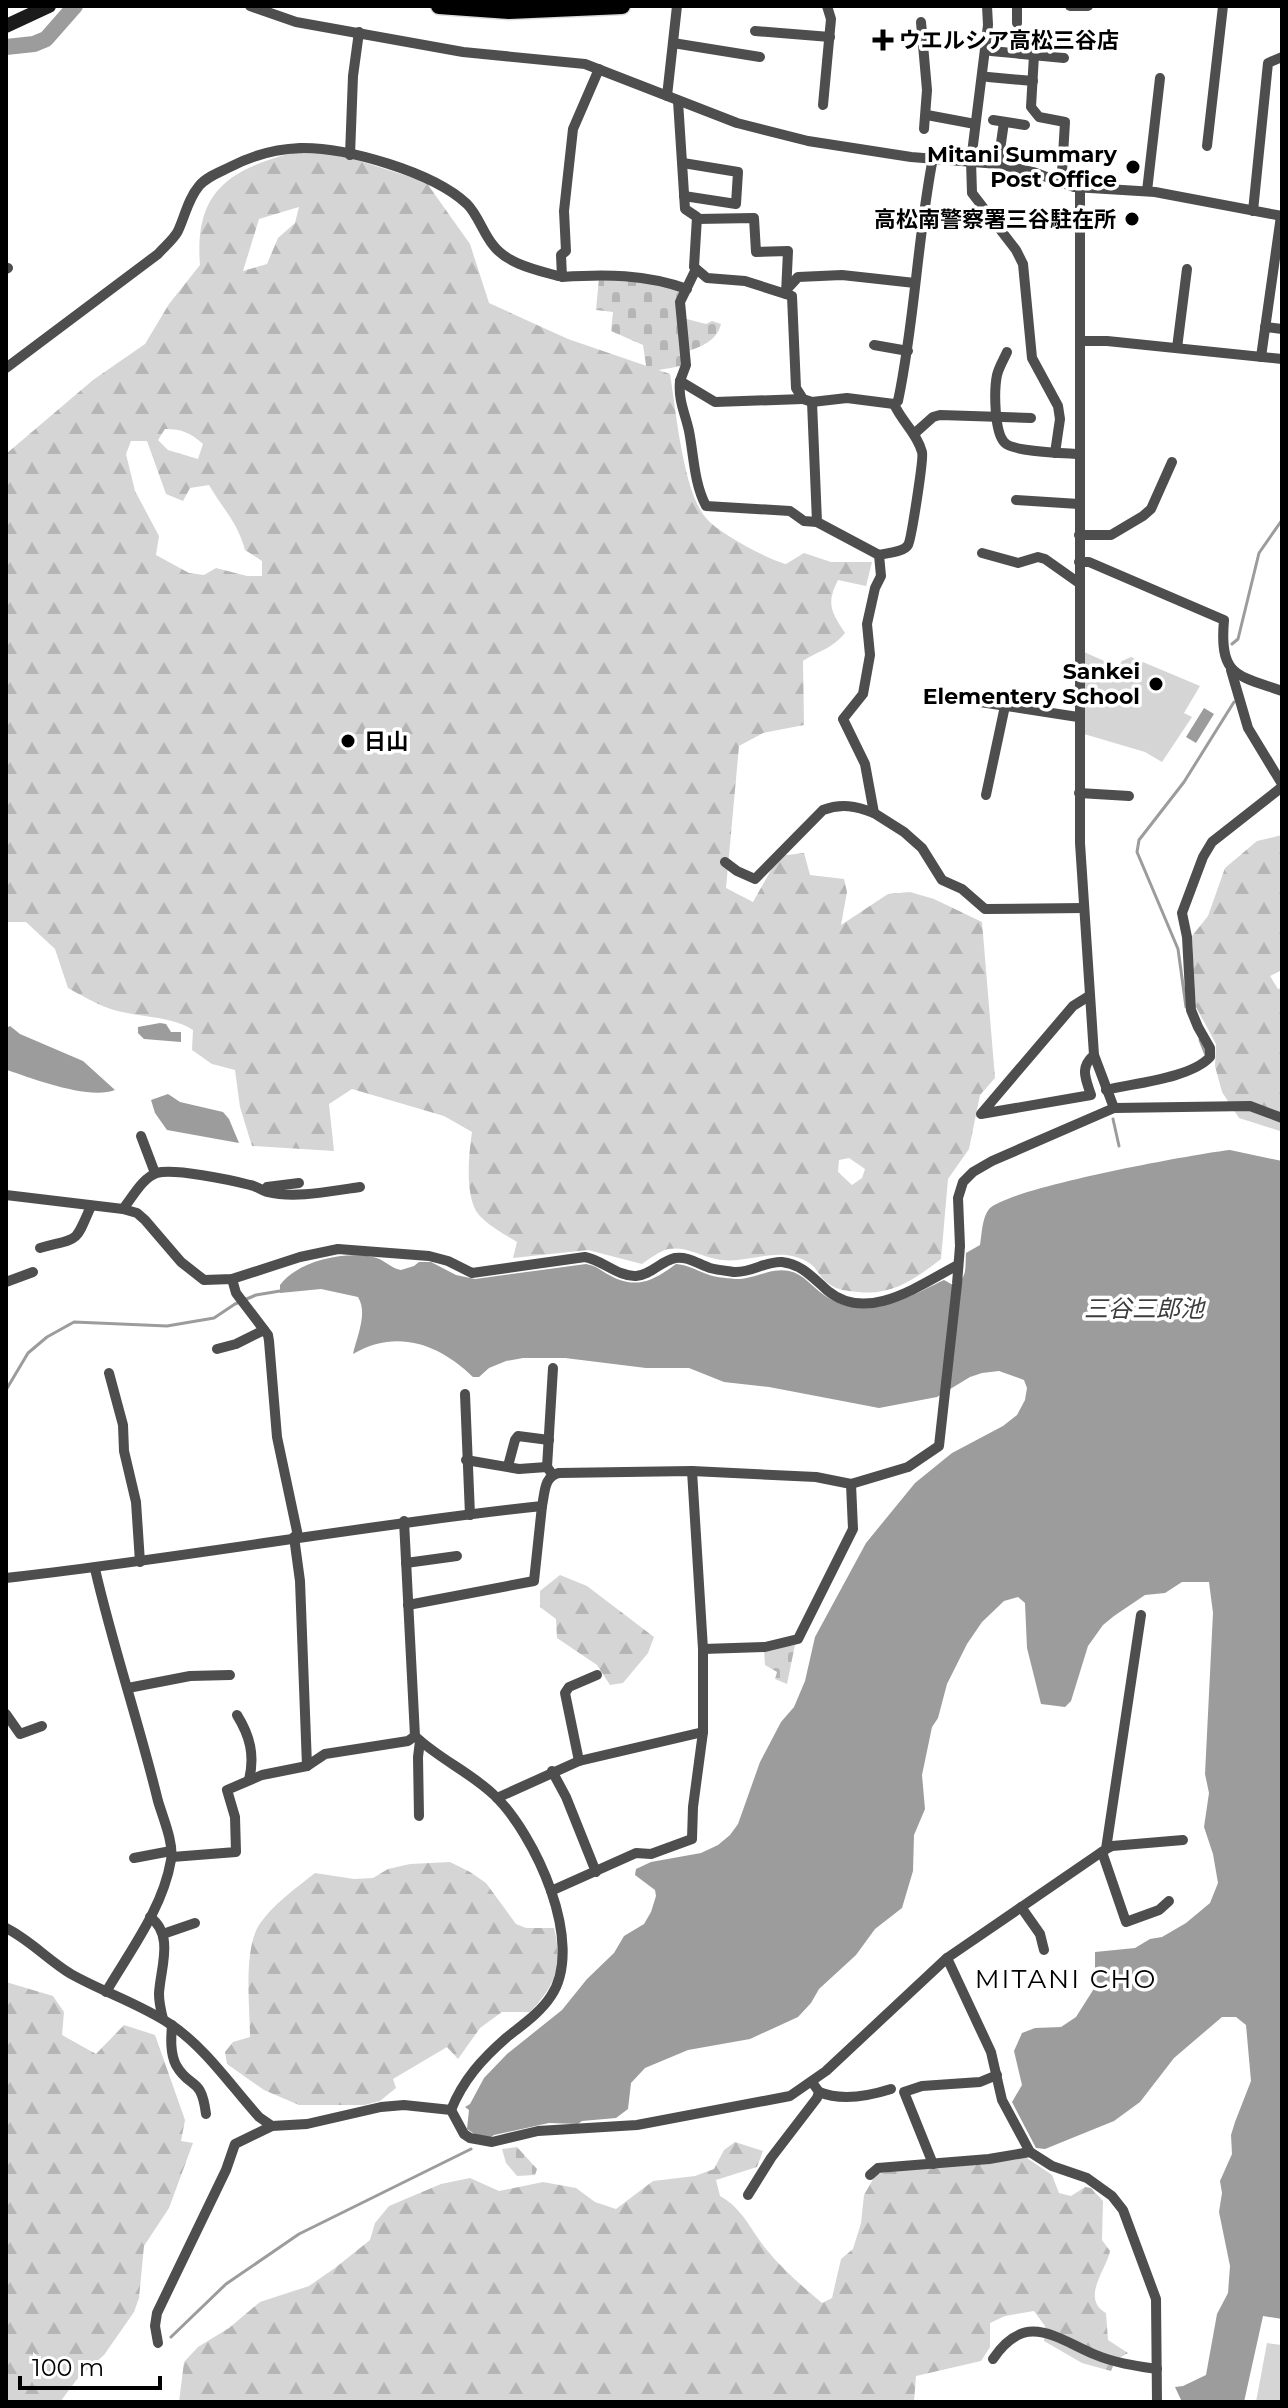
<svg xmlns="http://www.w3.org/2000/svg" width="1288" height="2408" viewBox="0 0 1288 2408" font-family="Montserrat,'Noto Sans JP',sans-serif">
<defs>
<pattern id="forest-firs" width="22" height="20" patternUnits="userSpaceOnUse" patternTransform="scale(2)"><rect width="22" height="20" fill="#d5d5d5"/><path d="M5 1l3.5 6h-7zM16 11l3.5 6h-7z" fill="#b5b5b5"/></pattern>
<pattern id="cemetery-stones" width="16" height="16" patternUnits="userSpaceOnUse" patternTransform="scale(2)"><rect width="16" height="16" fill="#d5d5d5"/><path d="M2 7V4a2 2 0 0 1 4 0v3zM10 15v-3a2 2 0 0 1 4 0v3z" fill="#b5b5b5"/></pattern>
</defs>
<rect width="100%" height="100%" fill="#fff"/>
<g fill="url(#forest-firs)" fill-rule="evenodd">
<path d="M296 152 335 153 426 182 470 244 489 303 568 339 670 374C676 410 683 492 706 518 718 533 767 559 786 564L804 553 831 562H872L866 586 838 580C826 604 831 611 845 633 832 649 820 650 803 661L804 725 763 733 739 746 726 888 753 902 779 856 804 853 810 875 844 879 847 892 841 925 888 894 910 892 934 899 982 922 995 1078 980 1095 969 1149 948 1179 941 1259C915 1279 892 1296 858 1292 848 1291 837 1290 829 1284 815 1274 819 1264 796 1257 771 1249 742 1265 716 1259 700 1256 686 1246 668 1249 660 1251 649 1259 642 1264L588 1250 513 1258 517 1242C504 1234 489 1226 479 1215 464 1197 469 1153 472 1132L444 1116 352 1089 329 1104 334 1151 252 1146 240 1107 235 1070 212 1064 192 1050 193 1030C171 1015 135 1018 108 1008 94 1003 81 995 68 988L55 949 26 922H6V454L93 380 145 344 169 304 200 265C194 191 229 169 296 152ZM299 207 295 223 278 238 267 264 243 271 259 219ZM165 429C182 429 191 433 203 444L198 459 168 450 158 440ZM131 441H147L166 494 183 501 190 488 209 485C223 509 238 523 245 550L262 561V576H247L216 568 204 575 189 573 156 555 159 536 135 491 126 454ZM849 1158 865 1169 862 1178 852 1185 838 1172 839 1160Z"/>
<path d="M1282 835V970L1270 976 1278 989 1282 988 1280 1131 1239 1118 1222 1092 1215 1066 1216 1044 1196 1007 1192 936 1208 916 1225 868 1257 841Z"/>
<path d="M560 1575 587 1586 654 1637 648 1653 623 1683 610 1685 597 1665 557 1638 556 1619 540 1607V1591Z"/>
<path d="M450 1862 470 1872 486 1883 516 1924 526 1928H554C563 1966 557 1983 530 2012H502L480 2028 458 2059 447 2047 393 2079 396 2088 380 2101 364 2105H299L264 2090 227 2064 225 2052 233 2042 250 2037C250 2007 243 1951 259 1925 272 1905 296 1888 315 1873L354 1879 373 1878 388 1869 410 1864Z"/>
<path d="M6 1982 53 1996 64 2012 62 2035 96 2054 124 2025 155 2035 185 2120 181 2141 193 2143 169 2208 144 2246 139 2298 134 2312 104 2355 78 2378 60 2402H6Z"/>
<path d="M735 2142 763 2151 757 2167 716 2180 720 2196C742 2208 751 2230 766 2249 783 2270 802 2286 822 2303L832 2298 841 2259 853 2249 861 2223 864 2195 876 2174C925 2165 975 2168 1024 2156L1052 2175 1059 2193 1071 2196 1085 2187 1091 2188 1103 2201 1102 2240 1110 2251C1107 2269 1080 2298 1106 2313L1108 2340 1128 2353 1116 2360 1111 2371 1082 2363 1044 2341 1045 2326 1034 2311 1005 2316 990 2323V2347L981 2361 916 2376 914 2402H179L184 2362 198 2347 229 2328 260 2302 309 2286 335 2268 370 2240 375 2223 389 2206 441 2184 470 2178 499 2191 543 2182 576 2188 595 2202 616 2209 653 2181 695 2176 714 2169 724 2150Z"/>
</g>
<g fill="url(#cemetery-stones)">
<path d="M599 278 658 283 682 292 679 317 706 324 712 321 721 324C717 341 701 347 685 352L682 366 647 372 643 345 611 331 613 312 596 310Z"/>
<path d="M795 1645 787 1684 775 1679 777 1672 765 1665 764 1650Z"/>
<path d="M517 2147 537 2169 535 2175 517 2176 506 2163 502 2149Z"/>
</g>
<g fill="#d5d5d5">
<path d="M1084 652 1118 667 1122 661 1131 657 1200 686 1184 713 1192 717 1162 762 1145 752 1084 734Z"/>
<path d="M1267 2343 1282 2345V2402H1256Z"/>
</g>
<g fill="#9c9c9c">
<path d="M1204 708 1214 714 1196 743 1186 737Z"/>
<path d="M160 1023 166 1024 171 1032H181V1042L144 1039 138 1033V1027Z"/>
<path d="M10 1026 20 1034 83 1061 115 1090C88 1100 34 1079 7 1070L6 1028Z"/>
<path d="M168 1094 180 1102 223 1112 229 1119 239 1143 167 1130 155 1113 151 1100Z"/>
<path d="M1230 1150 1282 1161V2319L1263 2316 1244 2402H1182L1175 2387 1183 2386 1206 2375 1217 2314 1228 2293 1230 2266 1219 2212 1222 2193 1220 2181 1232 2154 1231 2135 1235 2122 1251 2081 1246 2025 1236 2017H1222L1174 2058 1140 2102 1114 2121 1045 2149 1036 2148 1012 2102 1022 2085 1014 2051 1022 2033 1035 2028 1061 2027 1076 2017 1095 1987V1952L1135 1948 1150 1939 1162 1937 1186 1923 1210 1903 1218 1883 1213 1854 1204 1827 1209 1793 1205 1774 1213 1613 1209 1582H1182L1165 1593 1145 1595 1114 1616 1103 1625 1088 1646 1071 1701 1065 1707 1041 1704 1027 1648 1025 1603 1018 1597 1004 1601 982 1622 967 1644 947 1684 938 1718 932 1727 922 1775 925 1809 914 1835 913 1871 902 1908 875 1929 856 1955 819 1989 811 2003 798 2017 750 2039 688 2050 645 2068 631 2083 628 2109 616 2118 582 2121 578 2124 549 2123 494 2135 485 2141 467 2129 469 2110 465 2107 470 2104 484 2078 507 2054 562 2010 587 1979 614 1953 624 1936 644 1924 651 1912 656 1896 655 1890 635 1875 636 1869 651 1862 701 1853 718 1845 730 1835 738 1824 760 1762 781 1722 794 1707 805 1681 815 1637 866 1543 915 1483 952 1453 1003 1426 1017 1415 1025 1400 1027 1388 1024 1380 999 1371 982 1373 970 1377 937 1397 879 1408 769 1387 724 1382 689 1368H646L565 1358H523L506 1361 489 1368 479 1377H473C438 1343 396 1329 353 1354 357 1336 368 1313 358 1297L321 1289 280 1293V1285C298 1261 343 1251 373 1257 384 1259 390 1268 401 1270L414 1266 419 1262H431L456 1275 475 1279 586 1264C597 1266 600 1270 609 1275 636 1290 653 1281 676 1264 687 1265 694 1269 704 1273 712 1277 726 1278 735 1279 754 1280 770 1267 789 1271 804 1274 812 1287 824 1295 865 1324 906 1298 944 1280L953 1285C968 1279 965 1268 966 1253L980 1245C982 1233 982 1218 989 1209 1008 1188 1194 1154 1230 1150Z"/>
</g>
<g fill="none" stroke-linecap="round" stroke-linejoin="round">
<g stroke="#9c9c9c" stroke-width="3">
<path d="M1232 644 1238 639 1259 553 1282 520"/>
<path d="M1186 1007 1178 949 1137 852 1139 840 1184 782 1234 702"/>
<path d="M1200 1040 1206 1055"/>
<path d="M1113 1119 1119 1146"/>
<path d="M6 1390 28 1353 47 1337 74 1322 167 1326 214 1318 235 1304 256 1295 280 1291"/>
<path d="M171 2337 226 2284 299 2234 471 2149"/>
</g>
<path stroke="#9c9c9c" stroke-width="16" d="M6 47 34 44 46 39 75 6"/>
<g stroke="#dbdbdb" stroke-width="19">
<path id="primary" d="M439 6 509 11 622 6"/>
</g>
<g stroke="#4e4e4e" stroke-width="10">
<path d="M250 6 296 22 463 52 585 64 737 123 808 141 911 157 998 164 1033 172 1074 187 1155 192 1282 216"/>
<path d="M987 6 988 25 971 161 972 193 1016 250 1023 264 1032 358 1058 406 1060 419 1055 453"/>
<path d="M1070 6H1088"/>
<path d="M921 22 927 90 924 129"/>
<path d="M1017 23V6"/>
<path d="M755 31 830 37"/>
<path d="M673 43 760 57"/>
<path d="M991 51 1064 58"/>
<path d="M1034 55 1031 107 1039 117 1065 122 1062 172 1056 181"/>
<path d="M599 69 573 129 564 211 566 251 561 255 562 277C605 274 645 274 687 289"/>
<path d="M988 77 1033 81"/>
<path d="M667 96 677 6"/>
<path d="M678 101 685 209 697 217 694 267 707 278 745 281 792 296 796 388 803 399 812 402 817 522 879 555 881 576 875 588 867 624 870 655 863 694 843 719 865 764 874 813 904 832 922 848 942 880 962 889 985 909 1084 908"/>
<path d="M823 105 831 19 827 6"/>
<path d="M927 115 975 124"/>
<path d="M993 120 1025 125"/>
<path d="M1207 146 1223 6"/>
<path d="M350 155 353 76 359 32"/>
<path d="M683 163 738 172 736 204 684 196"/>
<path d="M998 164 1004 122"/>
<path d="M1080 188V843L1094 1055 1114 1108"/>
<path d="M1147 191 1160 78"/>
<path d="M1253 211 1268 63 1282 57"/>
<path d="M697 219 754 218 756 252 788 251 786 294"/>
<path d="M6 269 8 268"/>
<path d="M696 269 680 302 686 365 680 381 715 402 803 399"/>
<path d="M787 289 798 277 842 275 915 283"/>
<path d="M1265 327 1282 329"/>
<path d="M1082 341H1107L1282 359"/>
<path d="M874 345 908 351"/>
<path d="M1177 348 1187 269"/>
<path d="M1007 352C1004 359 999 367 997 375 994 390 994 433 1005 443 1014 452 1066 453 1079 454"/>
<path d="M1261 357 1281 216"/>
<path d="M6 368 158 254C164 247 174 239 178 231 185 216 188 199 199 186 206 177 220 172 230 167 251 156 276 149 300 148 346 147 433 172 467 204 478 215 483 233 493 245 507 264 537 270 558 276"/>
<path d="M680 381C678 400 685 413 689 431 694 457 694 483 706 506L790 511 804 521 817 522"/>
<path d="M812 402 847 398 894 404 898 401C915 321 917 239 933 158"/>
<path d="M915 433 933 417 940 415 1031 418"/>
<path d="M1016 500 1079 504"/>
<path d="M1079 535H1111L1143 516 1151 509 1172 462"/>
<path d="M982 553 1018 563 1038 557 1045 559 1079 583"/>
<path d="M879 555C887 553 904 552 908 545 911 541 924 458 922 452 917 433 902 422 894 404"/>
<path d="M1079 562H1089L1224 620C1219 676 1236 675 1282 691"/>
<path d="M1231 670 1248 728 1282 784"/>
<path d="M980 702 1078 717"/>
<path d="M1079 793 1129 796"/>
<path d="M986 795 1005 706"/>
<path d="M725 862 737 871 755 879 823 810C841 803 856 806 874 813"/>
<path d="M1089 996 1073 1006 981 1114 1091 1095C1086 1079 1079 1068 1094 1055"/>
<path d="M1106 1090C1135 1083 1191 1078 1210 1057V1048L1198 1027 1191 1010 1187 937 1182 913 1203 857 1212 842 1282 787"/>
<path d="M141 1136 155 1173"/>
<path d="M267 1187 299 1183"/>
<path d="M6 1195 123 1209 137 1213 145 1220 181 1262 204 1280 232 1279 300 1257 338 1249 429 1256 448 1261 472 1273 585 1257C602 1260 619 1277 636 1276 651 1275 661 1261 675 1258 688 1256 698 1264 710 1268 717 1270 727 1271 734 1272 752 1273 765 1261 782 1262 802 1264 814 1279 828 1291 868 1324 921 1284 958 1265"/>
<path d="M123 1209C132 1198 143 1177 157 1173 173 1168 231 1180 250 1185 256 1186 261 1190 267 1192 296 1199 331 1191 360 1187"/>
<path d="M40 1248C80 1237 74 1245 91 1206"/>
<path d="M232 1279 236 1293 268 1335 269 1341 277 1437 298 1536"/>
<path d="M6 1282 33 1272"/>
<path d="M217 1349 236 1344 264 1330"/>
<path d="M109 1373 123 1425 124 1451 136 1502 140 1562"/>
<path d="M465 1394 470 1515"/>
<path d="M466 1460 519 1469 547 1467"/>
<path d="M508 1466 515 1440 518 1436 549 1440"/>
<path d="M552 1474 547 1467 553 1368"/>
<path d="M404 1521 415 1736C439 1759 470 1772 494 1795 535 1834 586 1944 551 1996 540 2013 522 2025 506 2038 482 2059 463 2080 451 2110"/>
<path d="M294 1537 300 1581 307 1766"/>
<path d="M406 1563 457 1556"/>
<path d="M95 1569C113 1647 139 1723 158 1801 163 1818 174 1843 171 1860 163 1908 130 1951 106 1992"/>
<path d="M6 1578C185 1558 363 1525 542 1506 545 1492 544 1476 559 1473L692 1471 816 1477 851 1484 908 1467 939 1446 957 1284 960 1246 958 1198 963 1182 973 1172 992 1161 1114 1108 1250 1106 1282 1118"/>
<path d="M408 1605 534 1581 542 1506"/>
<path d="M703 1649 765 1647 798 1639 853 1529 851 1484"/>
<path d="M128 1688 190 1676 230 1675"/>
<path d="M6 1714 20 1734 42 1726"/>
<path d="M237 1715C250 1736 255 1755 249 1780"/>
<path d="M579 1761 565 1693 569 1687 597 1675"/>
<path d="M552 1771 566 1797 596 1872"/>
<path d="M497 1798 579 1761 703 1732V1649L692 1471"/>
<path d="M419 1816 418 1757 420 1741"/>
<path d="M1106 1849 1112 1846 1183 1840"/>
<path d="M1102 1852 1126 1922 1159 1910 1169 1901"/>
<path d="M172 1857 236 1852 235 1817 227 1790 262 1775 307 1766 325 1754 408 1741 415 1736"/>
<path d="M134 1858 171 1851"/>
<path d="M551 1891 636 1853 651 1854 692 1839 693 1807 703 1732"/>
<path d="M1021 1907 1040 1934 1044 1950"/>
<path d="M150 1917C175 1935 160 1969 159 1994 159 2003 161 2011 163 2019"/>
<path d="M6 1928C30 1940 48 1960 71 1974 103 1992 140 2004 170 2024 205 2047 231 2086 259 2117L272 2126"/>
<path d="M163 1934 195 1923"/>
<path d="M947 1958 1106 1849 1141 1615"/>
<path d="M172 2025C171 2038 170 2053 176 2065 190 2090 201 2075 206 2114"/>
<path d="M819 2092C841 2101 869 2096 891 2089"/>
<path d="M933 2164 904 2092 922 2086 980 2082 997 2075"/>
<path d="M870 2175 878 2168 989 2159 1030 2152"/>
<path d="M748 2195 771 2158 817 2098 819 2092 812 2082"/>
<path d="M158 2343 155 2326 157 2313 226 2170 235 2144 272 2126 307 2124 381 2107 404 2105 451 2110 464 2134 470 2138 492 2142 538 2131 637 2125 790 2096 826 2071 947 1958 991 2052 1002 2100 1030 2152 1052 2166 1087 2178 1112 2196 1123 2210 1156 2299 1157 2402"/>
<path d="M993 2359C1025 2311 1054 2337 1096 2355 1115 2363 1137 2366 1157 2369"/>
</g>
<path stroke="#1b1b1b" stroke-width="14" d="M6 26 49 6"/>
<use href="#primary" stroke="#000" stroke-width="16"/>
</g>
<g fill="#000" stroke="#fff" stroke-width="3">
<path d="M879 28h8v8h8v8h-8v8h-8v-8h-8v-8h8z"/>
<circle cx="1133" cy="167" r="8"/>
<circle cx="1132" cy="219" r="8"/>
<circle cx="1156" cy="684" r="8"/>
<circle cx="348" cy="741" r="8"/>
</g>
<g text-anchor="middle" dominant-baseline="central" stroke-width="7" stroke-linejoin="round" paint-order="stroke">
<g font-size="22" font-weight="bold" fill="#000" stroke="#fff" text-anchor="end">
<text x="899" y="40" text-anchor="start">ウエルシア高松三谷店</text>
<text x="1117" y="154">Mitani Summary<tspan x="1117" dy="25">Post Office</tspan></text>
<text x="1116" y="219">高松南警察署三谷駐在所</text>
<text x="1140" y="671">Sankei<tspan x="1140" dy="25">Elementery School</tspan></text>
<text x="364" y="741" text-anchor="start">日山</text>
</g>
<g font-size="24" font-style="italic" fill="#3d3d3d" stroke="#fff">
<text x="1144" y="1308">三谷三郎池</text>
</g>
<g font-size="26" letter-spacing="2" fill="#000" stroke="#fff">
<text x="1066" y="1979">MITANI CHO</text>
</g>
</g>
<rect width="1288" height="2408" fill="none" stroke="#000000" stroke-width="16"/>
<path d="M20 2376v12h140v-12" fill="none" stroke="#000000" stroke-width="4"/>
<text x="32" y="2376" font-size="24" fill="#000000" stroke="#ffffff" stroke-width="6" paint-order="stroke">100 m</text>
</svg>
